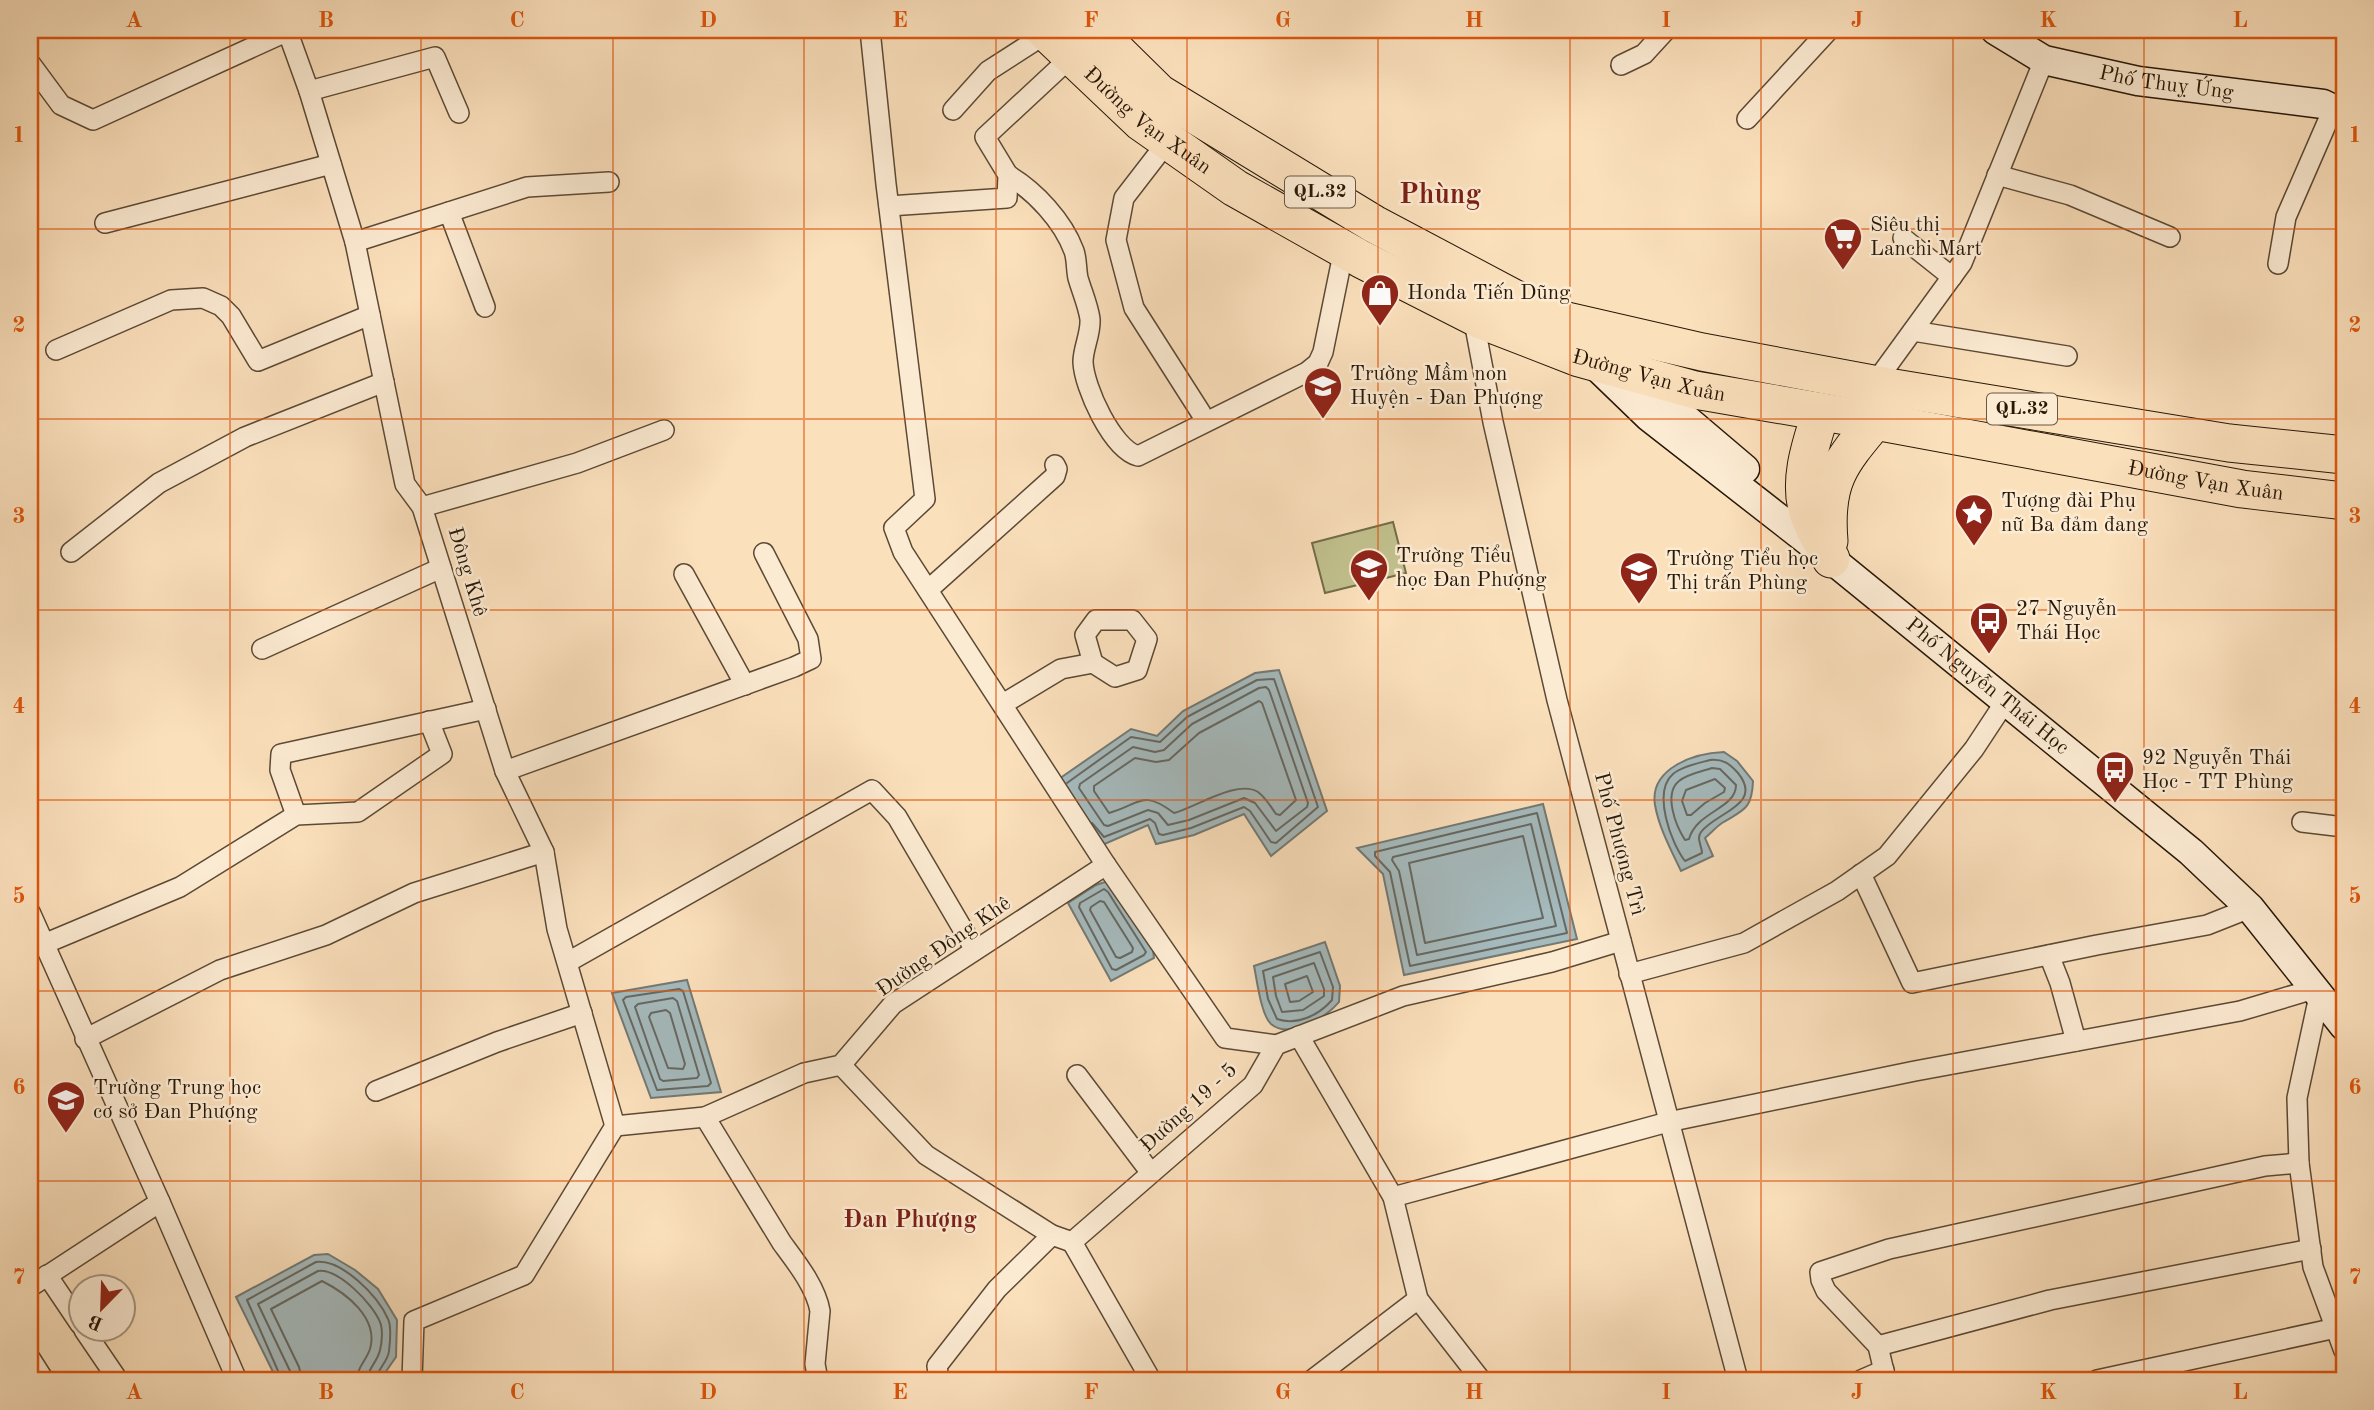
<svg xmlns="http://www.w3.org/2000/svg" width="2374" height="1410" viewBox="0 0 2374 1410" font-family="'Old Standard TT',serif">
<rect width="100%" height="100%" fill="#fbe0bc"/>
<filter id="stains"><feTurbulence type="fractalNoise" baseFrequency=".00286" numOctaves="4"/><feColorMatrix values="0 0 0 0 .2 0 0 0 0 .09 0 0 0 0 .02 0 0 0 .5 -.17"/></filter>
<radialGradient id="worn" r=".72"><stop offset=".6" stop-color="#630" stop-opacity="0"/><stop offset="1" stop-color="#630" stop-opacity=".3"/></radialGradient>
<path fill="#c1c18e" stroke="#746c4a" stroke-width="2" d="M1393 522 1406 573 1325 593 1312 543Z"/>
<g fill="#a5babd" stroke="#737974" stroke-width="2">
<path d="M1279 670 1327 811 1271 856 1244 814 1194 835 1156 844 1148 825 1100 846 1056 781 1131 729 1157 736 1183 711 1255 673Z"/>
<path d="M1724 752 1737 761 1753 781C1752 810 1743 810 1722 823 1716 827 1711 833 1705 838L1713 856 1681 871C1671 850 1659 828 1655 805 1649 768 1695 753 1724 752Z"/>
<path d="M1543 804 1577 939 1404 975 1383 874 1357 848Z"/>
<path d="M1105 882H1109L1153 950 1154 958 1111 981 1068 903 1096 885Z"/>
<path d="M1325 942 1340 986 1339 1002C1327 1017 1290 1040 1271 1024 1261 1015 1257 980 1254 966Z"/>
<path d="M687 980 721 1092 651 1098 612 993Z"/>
<path d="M328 1254 355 1270 378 1289 397 1320 396 1357 380 1380H277L236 1297 314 1255Z"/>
</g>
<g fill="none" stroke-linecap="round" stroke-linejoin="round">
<g stroke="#666862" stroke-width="2">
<path d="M1266 687 1269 690 1308 803 1307 807 1276 831 1255 803 1244 798 1189 820 1168 825 1158 813 1148 810 1108 826 1104 825 1079 788 1080 784 1133 747 1155 752 1164 750 1192 724 1259 688Z"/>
<path d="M1259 701 1262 703 1296 800 1280 815 1276 814C1271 807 1266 798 1258 792 1238 779 1196 807 1174 813 1142 789 1141 804 1109 813L1094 791V786L1135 758 1156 762 1169 760 1199 733Z"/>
<path d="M1710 760C1723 759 1729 763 1738 773 1764 805 1716 812 1701 832 1696 839 1702 846 1702 853L1685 861C1671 843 1652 792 1673 774 1682 766 1699 763 1710 760Z"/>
<path d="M1712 768 1720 769 1736 785C1736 809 1697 811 1689 839L1685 840C1676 826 1663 794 1679 781 1687 774 1703 771 1712 768Z"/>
<path d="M1715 779 1725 788 1724 792 1705 803 1691 815H1687L1682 801 1686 790Z"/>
<path d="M1067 783 1131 737 1160 742 1187 717 1257 680 1274 679 1318 807 1276 843 1271 842 1250 811 1244 807 1191 828 1163 835 1159 834 1155 823 1150 819 1104 837 1092 823"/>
<path d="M1537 813 1567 933 1410 966 1390 872 1375 856V852Z"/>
<path d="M1531 824 1556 926 1417 955 1399 871 1392 860 1393 857Z"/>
<path d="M1523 836 1543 918 1425 943 1409 863Z"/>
<path d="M1104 889 1108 892 1146 952 1144 955 1116 970 1112 969 1079 907 1080 903Z"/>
<path d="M1100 901 1104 902 1133 948 1132 952 1120 958 1116 957 1090 910 1091 907Z"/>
<path d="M1320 952 1333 987 1332 1000C1319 1015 1297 1026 1277 1019L1268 999 1263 971Z"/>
<path d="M1314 963 1324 989V996L1303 1010 1282 1012 1276 996 1273 977Z"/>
<path d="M1307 976 1313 992 1299 1001 1290 1002 1285 984Z"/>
<path d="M679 989 683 991 711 1083 708 1086 657 1090 623 1000 626 997Z"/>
<path d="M673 998 677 1001 699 1075 697 1078 663 1081 660 1079 635 1007 638 1004Z"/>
<path d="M666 1010 670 1013 685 1064 683 1069 668 1068 649 1017 651 1013Z"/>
<path d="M282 1380 247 1300 316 1262C342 1259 378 1296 388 1319 392 1327 390 1342 389 1351 388 1362 377 1369 376 1380"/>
<path d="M291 1380 290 1371 258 1304 318 1271C338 1268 373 1304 380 1322 383 1329 382 1343 380 1350 378 1361 368 1368 367 1380"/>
<path d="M302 1380 299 1367 271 1309 322 1281C346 1293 379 1318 370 1349 366 1361 357 1367 357 1380"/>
</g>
<g stroke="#5c4934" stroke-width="22">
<g id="street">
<path d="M287 30 309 91 355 242 405 484 422 507 505 771 544 852 557 929 615 1126"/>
<path d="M870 30 886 184 925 499 894 528 903 552 1106 865 1225 1038 1276 1045"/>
<path d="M30 63 61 105 93 120 288 31"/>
<path d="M1621 65 1644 54 1666 30"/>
<path d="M309 91 435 57 459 113"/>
<path d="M953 110 988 71 1047 33"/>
<path d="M1747 119 1829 30"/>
<path d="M1168 141 1124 198 1116 240 1134 308 1201 413"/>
<path d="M1008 175C1035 191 1063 221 1074 251 1077 259 1076 269 1078 278 1082 292 1088 305 1090 319 1091 334 1083 348 1083 362 1084 387 1112 449 1138 456L1307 372 1318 363 1323 352 1344 249"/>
<path d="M1997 175 2070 195 2170 237"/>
<path d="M889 206 1007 198 1008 175 985 137 1071 57"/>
<path d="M449 212 485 307"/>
<path d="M105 223 331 164"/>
<path d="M1903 238 1952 277"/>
<path d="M355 242 527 187 609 182"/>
<path d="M2278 264 2286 217 2333 109"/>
<path d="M1473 316 1493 422 1557 700 1738 1380"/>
<path d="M1913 331 2067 356"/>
<path d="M56 350 171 300 203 298 221 306 231 316 258 361 370 315"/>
<path d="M1874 384 1962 263 2044 60"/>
<path d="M422 507 577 463 664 430"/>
<path d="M71 552 159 483 245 437 384 382"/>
<path d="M684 574 745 685"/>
<path d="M928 590 1055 476 1057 469 1055 465"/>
<path d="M262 649 441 568"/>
<path d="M1003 704 1061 669 1093 663 1115 677 1137 670 1147 639 1132 620H1096L1085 635 1093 663"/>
<path d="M505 771 794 667 811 659 808 639 764 553"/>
<path d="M296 815 280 770 281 754 486 709"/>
<path d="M2302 822 2344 827"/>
<path d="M1861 874 1912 983 2097 945 2207 925 2250 908"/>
<path d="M30 912 160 1202 237 1380"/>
<path d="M44 944 180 887 296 815 358 812 442 754 429 721"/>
<path d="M2049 955 2060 983 2076 1041"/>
<path d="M568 962 872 790 897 817 975 950"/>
<path d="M1629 974 1744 943 1837 891 1887 856 1974 749 2005 702"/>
<path d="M2319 996 2297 1098 2299 1163 2313 1267 2344 1351"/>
<path d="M1299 1036 1393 1197 1418 1299 1481 1380"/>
<path d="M85 1039 220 970 326 935 414 893 544 852"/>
<path d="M841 1065 926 1155 1052 1235 1072 1242"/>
<path d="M1077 1075 1151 1173"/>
<path d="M376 1091 497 1042 582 1013"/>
<path d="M705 1117 782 1243C796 1262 816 1287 820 1311L815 1364 818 1380"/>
<path d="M615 1126 705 1117 804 1073 841 1065 893 1004 1106 865"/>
<path d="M1393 1197 1668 1122 1915 1071 2240 1011 2314 989"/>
<path d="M1072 1242 1253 1085 1276 1045 1403 996 1552 962 1621 941"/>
<path d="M1072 1242 1151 1380"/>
<path d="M47 1275 80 1324"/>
<path d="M30 1287 160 1202"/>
<path d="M84 1330 118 1380"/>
<path d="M1878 1346 2050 1300 2311 1249"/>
<path d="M30 1358 44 1380"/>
<path d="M412 1380 414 1321 524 1275 615 1126"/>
<path d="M939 1380 937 1366 997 1289 1052 1235"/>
<path d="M1312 1380 1418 1299"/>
<path d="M1861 1380 1884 1370"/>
<path d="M1886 1380 1878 1346 1826 1291 1821 1280 1820 1272 1889 1249 2265 1166 2299 1163"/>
<path d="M2097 1380 2336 1328"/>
</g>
</g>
<g stroke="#271706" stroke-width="31">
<g id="secondary">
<path id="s1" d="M1995 30 2044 60 2138 81 2323 104 2344 114"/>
<path id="s2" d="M1591 361 1649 417 1831 559 2191 852 2250 908 2344 1026"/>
<path d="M1630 376 1679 413 1745 469"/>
</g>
</g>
<g stroke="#271706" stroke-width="39">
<g id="highway">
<path id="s3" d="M1044 30 1141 122 1235 188 1361 259 1481 320 1579 358 1695 390 1875 421 2242 489 2344 501"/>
<path d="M1095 30 1159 93 1374 224 1521 302 1567 321 1702 352 1894 388 2229 443 2344 455"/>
<path d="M1821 412C1811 443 1797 482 1809 515 1814 530 1824 545 1831 559"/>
<path d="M1829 541C1824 482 1839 464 1875 421"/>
</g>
</g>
<use href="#street" stroke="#fcebd3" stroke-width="19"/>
<use href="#secondary" stroke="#fcebd3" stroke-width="28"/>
<use href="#highway" stroke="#fbe0bc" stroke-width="37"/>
</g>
<path fill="none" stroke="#de560c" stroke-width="2" stroke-opacity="0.55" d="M230 30V1380M421 30V1380M613 30V1380M804 30V1380M996 30V1380M1187 30V1380M1378 30V1380M1570 30V1380M1761 30V1380M1953 30V1380M2144 30V1380M30 229H2344M30 419H2344M30 610H2344M30 800H2344M30 991H2344M30 1181H2344"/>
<defs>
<g id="supermarket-pin" transform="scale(2.0125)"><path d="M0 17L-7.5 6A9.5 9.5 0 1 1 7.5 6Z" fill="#8f2418" stroke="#fcebd3"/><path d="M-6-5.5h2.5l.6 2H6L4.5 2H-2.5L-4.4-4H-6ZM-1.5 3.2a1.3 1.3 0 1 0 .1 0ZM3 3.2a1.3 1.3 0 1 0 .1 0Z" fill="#fff"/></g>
<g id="shop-pin" transform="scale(2.0125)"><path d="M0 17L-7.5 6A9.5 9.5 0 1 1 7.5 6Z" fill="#8f2418" stroke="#fcebd3"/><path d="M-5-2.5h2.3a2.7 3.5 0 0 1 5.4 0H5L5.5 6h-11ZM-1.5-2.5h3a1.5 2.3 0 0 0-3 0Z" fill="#fff"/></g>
<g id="school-pin" transform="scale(2.0125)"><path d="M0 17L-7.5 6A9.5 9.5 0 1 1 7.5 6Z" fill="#8f2418" stroke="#fcebd3"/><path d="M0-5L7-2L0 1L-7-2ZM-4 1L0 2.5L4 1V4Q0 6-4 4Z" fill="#fff"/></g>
<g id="sight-pin" transform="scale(2.0125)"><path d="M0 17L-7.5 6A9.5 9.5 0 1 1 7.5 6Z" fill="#8f2418" stroke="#fcebd3"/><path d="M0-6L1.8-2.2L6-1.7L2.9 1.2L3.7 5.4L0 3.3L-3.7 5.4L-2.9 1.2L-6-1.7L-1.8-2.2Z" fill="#fff"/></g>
<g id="bus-pin" transform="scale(2.0125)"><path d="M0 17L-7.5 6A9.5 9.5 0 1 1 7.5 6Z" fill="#8f2418" stroke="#fcebd3"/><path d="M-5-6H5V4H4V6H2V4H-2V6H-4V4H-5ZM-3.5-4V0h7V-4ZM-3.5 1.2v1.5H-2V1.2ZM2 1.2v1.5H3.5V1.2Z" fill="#fff"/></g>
</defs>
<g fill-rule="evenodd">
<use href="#supermarket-pin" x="1843" y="237"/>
<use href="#shop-pin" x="1380" y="293"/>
<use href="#school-pin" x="1323" y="386"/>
<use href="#sight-pin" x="1974" y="513"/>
<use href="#school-pin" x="1369" y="568"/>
<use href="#school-pin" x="1639" y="571"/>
<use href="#bus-pin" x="1989" y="621"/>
<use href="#bus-pin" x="2115" y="770"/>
<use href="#school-pin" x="66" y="1100"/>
</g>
<g text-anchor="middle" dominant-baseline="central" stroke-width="5" stroke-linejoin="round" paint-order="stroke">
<g fill="#fcebd3" stroke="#675744" stroke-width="2">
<rect x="1285" y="176.5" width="70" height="31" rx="5"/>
<rect x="1987" y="393.5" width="70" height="31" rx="5"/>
</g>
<g font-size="19" font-weight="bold" fill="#271706">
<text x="1320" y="192">QL.32</text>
<text x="2022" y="409">QL.32</text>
</g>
<g font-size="21" fill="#271706" stroke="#fcebd3">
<text stroke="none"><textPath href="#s1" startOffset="182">Phố Thuỵ Ứng</textPath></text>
<text stroke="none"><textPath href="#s3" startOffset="138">Đường Vạn Xuân</textPath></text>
<text stroke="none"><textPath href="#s3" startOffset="705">Đường Vạn Xuân</textPath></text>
<text stroke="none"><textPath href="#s3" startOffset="1272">Đường Vạn Xuân</textPath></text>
<text transform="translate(467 572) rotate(73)">Đông Khê</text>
<text stroke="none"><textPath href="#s2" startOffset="513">Phố Nguyễn Thái Học</textPath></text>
<text transform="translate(1619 844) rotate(75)">Phố Phượng Trì</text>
<text transform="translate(944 947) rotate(-35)">Đường Đông Khê</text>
<text transform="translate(1189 1108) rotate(-42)">Đường 19 - 5</text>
</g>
<g font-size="21" fill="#271706" stroke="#fcebd3" text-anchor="start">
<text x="1870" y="225">Siêu thị<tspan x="1870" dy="24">Lanchi Mart</tspan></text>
<text x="1407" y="293">Honda Tiến Dũng</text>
<text x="1350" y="374">Trường Mầm non<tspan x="1350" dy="24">Huyện - Đan Phượng</tspan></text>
<text x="2001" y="501">Tượng đài Phụ<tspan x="2001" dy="24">nữ Ba đảm đang</tspan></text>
<text x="1396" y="556">Trường Tiểu<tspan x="1396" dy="24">học Đan Phượng</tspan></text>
<text x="1666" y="559">Trường Tiểu học<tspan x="1666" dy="24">Thị trấn Phùng</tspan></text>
<text x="2016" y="609">27 Nguyễn<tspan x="2016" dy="24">Thái Học</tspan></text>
<text x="2142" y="758">92 Nguyễn Thái<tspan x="2142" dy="24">Học - TT Phùng</tspan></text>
<text x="93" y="1088">Trường Trung học<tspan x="93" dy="24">cơ sở Đan Phượng</tspan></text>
</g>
<g font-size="24" font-weight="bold" fill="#7a1f14" stroke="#fcebd3">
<text x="910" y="1221">Đan Phượng</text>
</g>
<g font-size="28" font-weight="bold" fill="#7a1f14" stroke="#fcebd3">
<text x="1440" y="196">Phùng</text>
</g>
</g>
<rect width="2374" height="1410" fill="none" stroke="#fbe0bc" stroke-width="77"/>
<g transform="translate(102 1308) rotate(203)"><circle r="33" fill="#fcebd3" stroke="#a79681" stroke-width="2"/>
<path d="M0-5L12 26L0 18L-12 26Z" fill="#8f2418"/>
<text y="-10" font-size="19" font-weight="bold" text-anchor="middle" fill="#271706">B</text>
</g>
<rect x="38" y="38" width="2298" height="1334" fill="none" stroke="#de560c" stroke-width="2.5"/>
<g font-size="23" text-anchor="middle" font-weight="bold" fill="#de560c">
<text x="134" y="27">A</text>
<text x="326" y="27">B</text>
<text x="517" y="27">C</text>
<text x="708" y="27">D</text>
<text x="900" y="27">E</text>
<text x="1091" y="27">F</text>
<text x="1283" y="27">G</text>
<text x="1474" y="27">H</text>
<text x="1666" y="27">I</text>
<text x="1857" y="27">J</text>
<text x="2048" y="27">K</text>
<text x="2240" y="27">L</text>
<text x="19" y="142">1</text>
<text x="2355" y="142">1</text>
<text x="19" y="332">2</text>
<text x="2355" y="332">2</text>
<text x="19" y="523">3</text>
<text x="2355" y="523">3</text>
<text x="19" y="713">4</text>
<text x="2355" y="713">4</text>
<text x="19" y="903">5</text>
<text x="2355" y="903">5</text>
<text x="19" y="1094">6</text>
<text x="2355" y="1094">6</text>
<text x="19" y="1284">7</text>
<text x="2355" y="1284">7</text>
<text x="134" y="1399">A</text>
<text x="326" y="1399">B</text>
<text x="517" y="1399">C</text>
<text x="708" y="1399">D</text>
<text x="900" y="1399">E</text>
<text x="1091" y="1399">F</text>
<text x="1283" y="1399">G</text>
<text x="1474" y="1399">H</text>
<text x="1666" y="1399">I</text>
<text x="1857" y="1399">J</text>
<text x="2048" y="1399">K</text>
<text x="2240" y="1399">L</text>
</g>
<rect width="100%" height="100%" filter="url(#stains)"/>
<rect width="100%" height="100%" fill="url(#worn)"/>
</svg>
